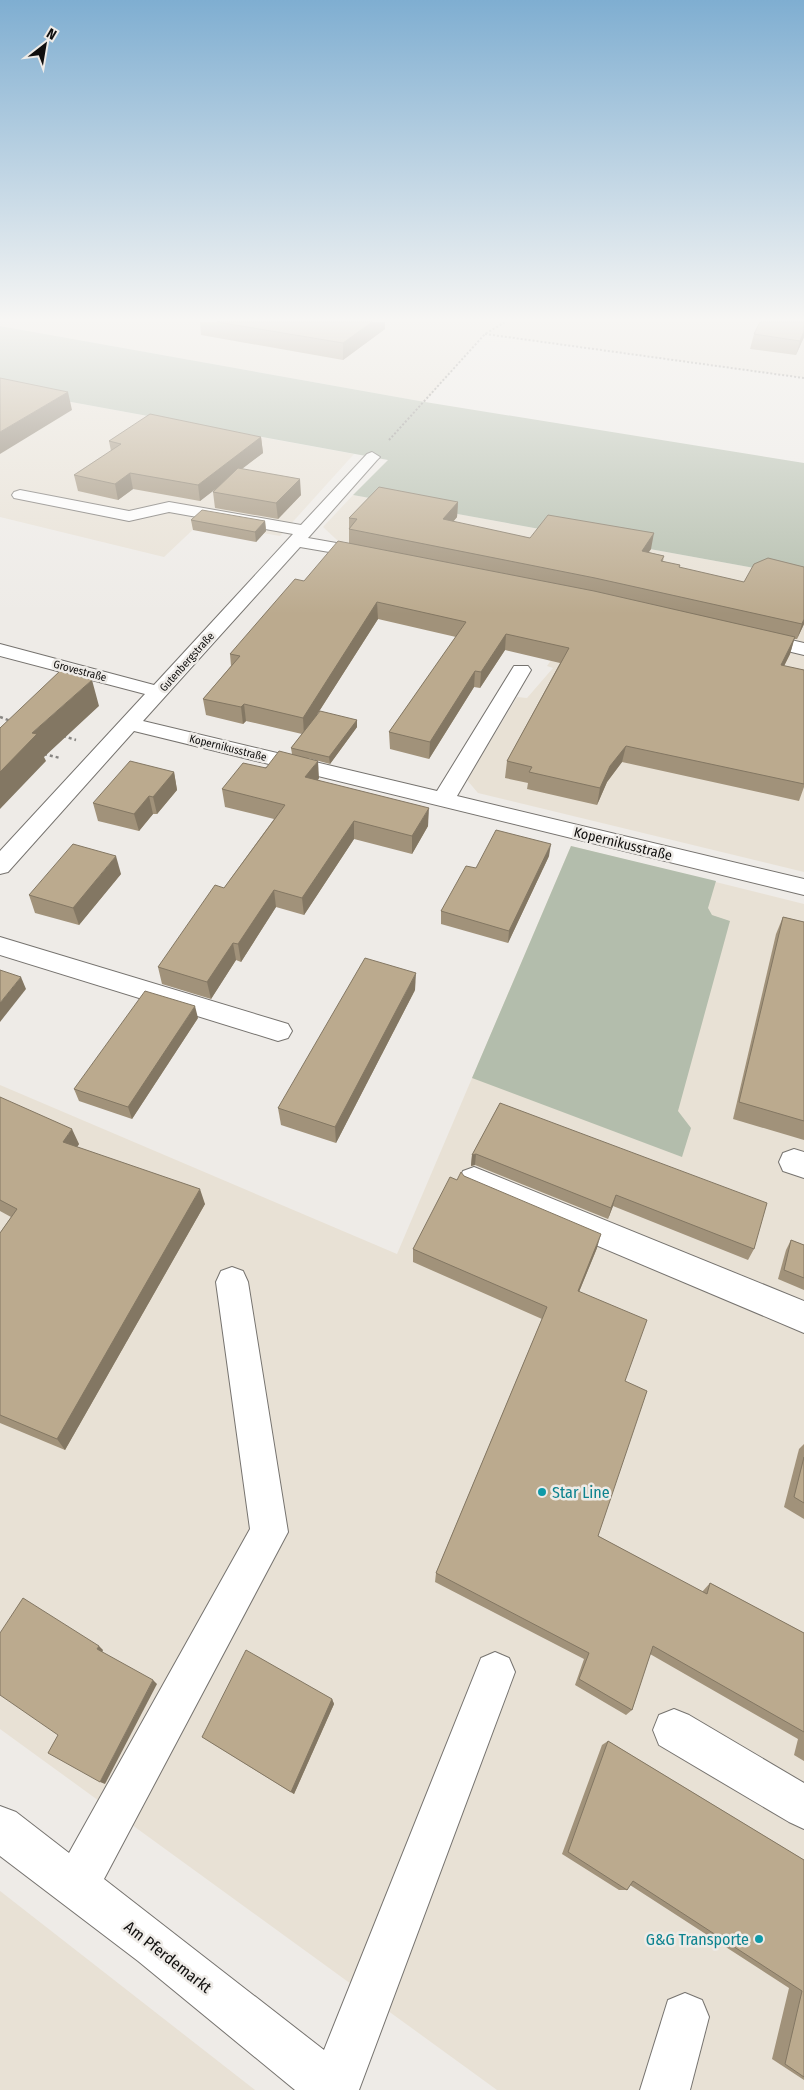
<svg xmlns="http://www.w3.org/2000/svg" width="804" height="2090" viewBox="0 0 804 2090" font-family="'Fira Sans Condensed',sans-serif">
<rect width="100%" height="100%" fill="#eeebe7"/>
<g fill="#e8e1d5">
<path d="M0 322H804V378L485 334 425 402 0 326Z"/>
<path d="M0 389 354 454 280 536 201 522 164 557 0 517Z"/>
<path d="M353 495 804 577V872L478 793 467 780 517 697 527 698 553 668 547 666 598 592 337 540 323 527Z"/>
<path d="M571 846 804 904V2090H497L0 1729V1085L397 1254Z"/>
<path d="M0 1891 255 2090H0Z"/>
</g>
<g fill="#b3bdac">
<path d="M0 326 425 402 804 463V577L353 495 388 460 0 389Z"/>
<path d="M571 846 716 881 708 908 712 915 730 921 678 1111 691 1128 682 1157 472 1078Z"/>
</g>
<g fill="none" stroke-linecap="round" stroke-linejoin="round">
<g stroke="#76736f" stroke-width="2">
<g id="minor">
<path d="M372 452 380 457 377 460 308 538 376 550 379 554 376 558 370 559 300 547 143 721 437 791 514 666H528L531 670 457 796 804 879V895L134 731 8 872 0 874V851L145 694 0 656V644L154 685 293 534 169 512 129 521 14 498 12 495 14 492 20 490 129 511 169 502 301 525 367 454Z"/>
<path d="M757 632 804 643V655L750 642 748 638 750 634Z"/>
<path d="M0 937 288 1024 292 1031 288 1038 278 1041 0 955Z"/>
<path d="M794 1149 804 1152V1178L783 1171 779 1162 783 1153Z"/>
<path d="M474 1167 804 1301V1333L463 1189 459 1180 463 1171Z"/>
<path d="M232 1267 243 1271 248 1282 288 1532 104 1879 324 2050 481 1658 495 1652 509 1658 515 1672 359 2090H295L138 1961 0 1856V1806L16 1812 69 1853 250 1529 216 1282 221 1271Z"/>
<path d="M674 1709 689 1715 804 1783V1829L789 1822 659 1745 653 1730 659 1715Z"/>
<path d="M685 1993 702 2000 709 2017 690 2090H640L668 2000Z"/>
</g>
</g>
<g stroke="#878582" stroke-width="2" stroke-dasharray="2 2" stroke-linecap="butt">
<path d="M485 334 804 378"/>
<path d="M389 440 485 334 505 322"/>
</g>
<g stroke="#878582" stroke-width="2.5" stroke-dasharray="3 3" stroke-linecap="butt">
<path d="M0 717 11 721"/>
<path d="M63 736 76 740"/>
<path d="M44 754 60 758"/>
</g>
<use href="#minor" fill="#fff" fill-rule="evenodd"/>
</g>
<g fill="#a1927a">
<path d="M200 322H385V329L343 360 201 335Z"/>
<path d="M754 334 804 337 796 355 750 349Z"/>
<path d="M261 437 263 453 241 469 301 495 278 519 215 508 213 492 222 483 200 501 133 489 118 500 78 491 74 475 111 451 109 441Z"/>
<path d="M458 502 457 517 453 522 530 538 651 549 648 552 664 556 663 561 679 567 804 624 797 639H794L790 654 784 666 804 670V787L799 801 622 762 607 782 597 805 527 789 528 783 505 778 507 761 560 663 505 650 480 688 474 687 429 759 390 749 389 732 456 637 378 619 316 716 357 720V727L330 764 308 758 319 778 318 780 428 826 412 854 354 839 304 915 276 907 241 962 236 960 211 999 162 984 158 967 224 888 274 819 225 807 222 789 292 754 291 748 302 734 246 721 243 724 206 715 203 699 231 666 230 654 304 581 349 543V518Z"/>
<path d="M191 520 265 521 266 531 256 542 193 530Z"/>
<path d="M174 772 177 790 157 814H153L139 831 98 821 93 803Z"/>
<path d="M549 856 508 943 441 924V911L476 868Z"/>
<path d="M121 874 79 925 35 913 29 895Z"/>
<path d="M783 917 804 922V1140L733 1119 776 934Z"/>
<path d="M415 990 336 1143 281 1125 278 1108Z"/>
<path d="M198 1018 132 1119 79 1101 74 1089Z"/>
<path d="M0 1097 79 1144 77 1147 205 1204 65 1450 0 1423V1233L11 1217 0 1211Z"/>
<path d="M500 1103 754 1249 748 1260 613 1206 608 1219 475 1165 471 1166 472 1155Z"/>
<path d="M464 1176 597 1248 579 1292 625 1381 598 1536 702 1592 710 1583 804 1633V1761L794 1755 798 1739 650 1654 632 1710 626 1715 575 1685 584 1659 435 1582 436 1573 542 1319 413 1262V1249L457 1180Z"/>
<path d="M791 1240 804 1245V1290L778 1279 786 1250Z"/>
<path d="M804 1444V1519L784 1507 799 1449Z"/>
<path d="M332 1699 334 1704 294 1794 207 1740 202 1737Z"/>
<path d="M608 1741 804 1860V2080L772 2059 789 1988 630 1885 627 1890H619L562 1854 602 1745Z"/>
</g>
<g fill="#837763">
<path d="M372 322H385V329L343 360V343Z"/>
<path d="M804 331V337L796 355 800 341Z"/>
<path d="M68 392 72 410 0 454V432Z"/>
<path d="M261 437 263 453 200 501 198 485Z"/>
<path d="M130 473 133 489 118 500 115 484Z"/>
<path d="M300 479 301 495 278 519 276 503Z"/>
<path d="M458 502 457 517 442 534 443 519Z"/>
<path d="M265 521 266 531 256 542 255 532Z"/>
<path d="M654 533 651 549 640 566 642 551Z"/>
<path d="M377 602 378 619 304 735 303 718Z"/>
<path d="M804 619V624L797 639 802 624Z"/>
<path d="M506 634 505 650 480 688 481 672Z"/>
<path d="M795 637 790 654 776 682 781 665Z"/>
<path d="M475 671 474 687 429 759 430 742Z"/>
<path d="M92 680 99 706 44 757 46 761 0 809V772L32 733Z"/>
<path d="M244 704 246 721 243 724 241 707Z"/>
<path d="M357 720V727L330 764 329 757Z"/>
<path d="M626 746 622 762 607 782 597 805 600 788 610 766Z"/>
<path d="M318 761 319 778 307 794 305 777Z"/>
<path d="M174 772 177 790 157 814 153 797Z"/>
<path d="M149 796 153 814 139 831 134 814Z"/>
<path d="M429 808 428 826 412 854V836Z"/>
<path d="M354 821V839L304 915 302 898Z"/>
<path d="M551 844 549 856 508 943 509 931Z"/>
<path d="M116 856 121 874 79 925 73 908Z"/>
<path d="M274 890 276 907 241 962 238 944Z"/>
<path d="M233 943 236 960 211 999 207 982Z"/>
<path d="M416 973 415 990 336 1143 335 1127Z"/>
<path d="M21 977 26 989 0 1022V1003Z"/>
<path d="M195 1006 198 1018 132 1119 128 1107Z"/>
<path d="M72 1129 79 1144 70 1158 63 1142Z"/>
<path d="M476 1154 475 1165 471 1166 472 1155Z"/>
<path d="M200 1189 205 1204 65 1450 57 1439Z"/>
<path d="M616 1195 613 1206 608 1219 611 1208Z"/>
<path d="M601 1234 597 1248 574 1304 578 1291Z"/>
<path d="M99 1646 103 1650 102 1653 97 1649Z"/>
<path d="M153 1680 157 1684 105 1784 100 1782Z"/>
<path d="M332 1699 334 1704 294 1794 291 1792Z"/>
</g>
<g fill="#bbaa8e" stroke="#837763">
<path d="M217 322H372L343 343Z"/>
<path d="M760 322H804V331L800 341 754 334Z"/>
<path d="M0 378 68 392 0 432Z"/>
<path d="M150 414 261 437 198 485 130 473 115 484 74 475 121 444 109 441Z"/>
<path d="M238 468 300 479 276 503 213 492Z"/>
<path d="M379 487 458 502 443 519 530 538 548 515 654 533 642 551 664 556 661 561 680 565 679 567 744 582 754 564 768 558 804 567V619L802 624 595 578 349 529 357 519 349 518Z"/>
<path d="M202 510 265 521 255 532 191 520Z"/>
<path d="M338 541 594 591 795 637 781 665 804 670V784L626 746 610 766 600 788 529 772 532 767 507 761 569 648 506 634 481 672 475 671 430 742 389 732 466 622 377 602 303 718 244 704 241 707 203 699 240 656 230 654 295 579 304 581Z"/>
<path d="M60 671 92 680 32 733 37 734 0 772V728Z"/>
<path d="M320 711 357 720 329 757 291 748Z"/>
<path d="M279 751 318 761 305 777 429 808 412 836 354 821 302 898 274 890 238 944 233 943 207 982 158 967 215 885 224 888 285 805 222 789 243 763 266 768Z"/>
<path d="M130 761 174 772 153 797 149 796 134 814 93 803Z"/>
<path d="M496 830 551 844 509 931 441 911 466 866 476 868Z"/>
<path d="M73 844 116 856 73 908 29 895Z"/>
<path d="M783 917 804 922V1121L739 1102Z"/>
<path d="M365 958 416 973 335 1127 278 1108Z"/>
<path d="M0 970 21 977 0 1003Z"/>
<path d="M145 991 195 1006 128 1107 74 1089Z"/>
<path d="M0 1097 72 1129 63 1142 200 1189 57 1439 0 1415V1233L17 1209 0 1200Z"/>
<path d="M500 1103 767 1203 754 1249 616 1195 611 1208 476 1154 472 1155Z"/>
<path d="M461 1172 464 1176 601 1234 578 1291 647 1320 625 1381 647 1391 598 1536 707 1594 710 1583 804 1633V1732L653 1646 632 1710 579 1679 589 1653 436 1573 547 1307 413 1249 450 1177 457 1180Z"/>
<path d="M791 1240 804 1245V1278L784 1270Z"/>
<path d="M804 1457V1503L794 1497Z"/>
<path d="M23 1598 99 1646 97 1649 153 1680 100 1782 48 1753 58 1735 0 1695V1633Z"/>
<path d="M246 1650 332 1699 291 1792 202 1737Z"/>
<path d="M608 1741 804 1860V2077L785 2064 802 1991 633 1881 627 1890 568 1852Z"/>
</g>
<linearGradient id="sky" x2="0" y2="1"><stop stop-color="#7faed1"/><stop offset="0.52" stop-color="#f7f6f4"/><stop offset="1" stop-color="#f7f6f4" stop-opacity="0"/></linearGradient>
<rect width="804" height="614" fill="url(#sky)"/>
<g fill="#0f9aa8" stroke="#eeebe7" stroke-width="2">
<circle cx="542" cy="1492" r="5"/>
<circle cx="759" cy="1939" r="5"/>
</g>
<g text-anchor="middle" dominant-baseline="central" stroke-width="5" stroke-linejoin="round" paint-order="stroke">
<g font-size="11" fill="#100f0e" stroke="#eeebe7">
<text transform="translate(187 662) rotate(-48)">Gutenbergstraße</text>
<text transform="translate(80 671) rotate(15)">Grovestraße</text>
<text transform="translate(228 748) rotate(14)">Kopernikusstraße</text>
</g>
<g font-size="14" fill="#100f0e" stroke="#eeebe7">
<text transform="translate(623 844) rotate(14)">Kopernikusstraße</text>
</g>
<g font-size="16" fill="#0d838f" stroke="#eeebe7" text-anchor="start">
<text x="552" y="1492">Star Line</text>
<text x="749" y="1939" text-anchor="end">G&amp;G Transporte</text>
</g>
<g font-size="16" fill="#100f0e" stroke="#eeebe7">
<text transform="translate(168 1957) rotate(38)">Am Pferdemarkt</text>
</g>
</g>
<g transform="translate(45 45) rotate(31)" stroke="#eeebe7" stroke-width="4" paint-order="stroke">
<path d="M0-4L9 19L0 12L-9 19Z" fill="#100f0e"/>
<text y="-8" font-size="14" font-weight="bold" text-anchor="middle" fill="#100f0e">N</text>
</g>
</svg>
